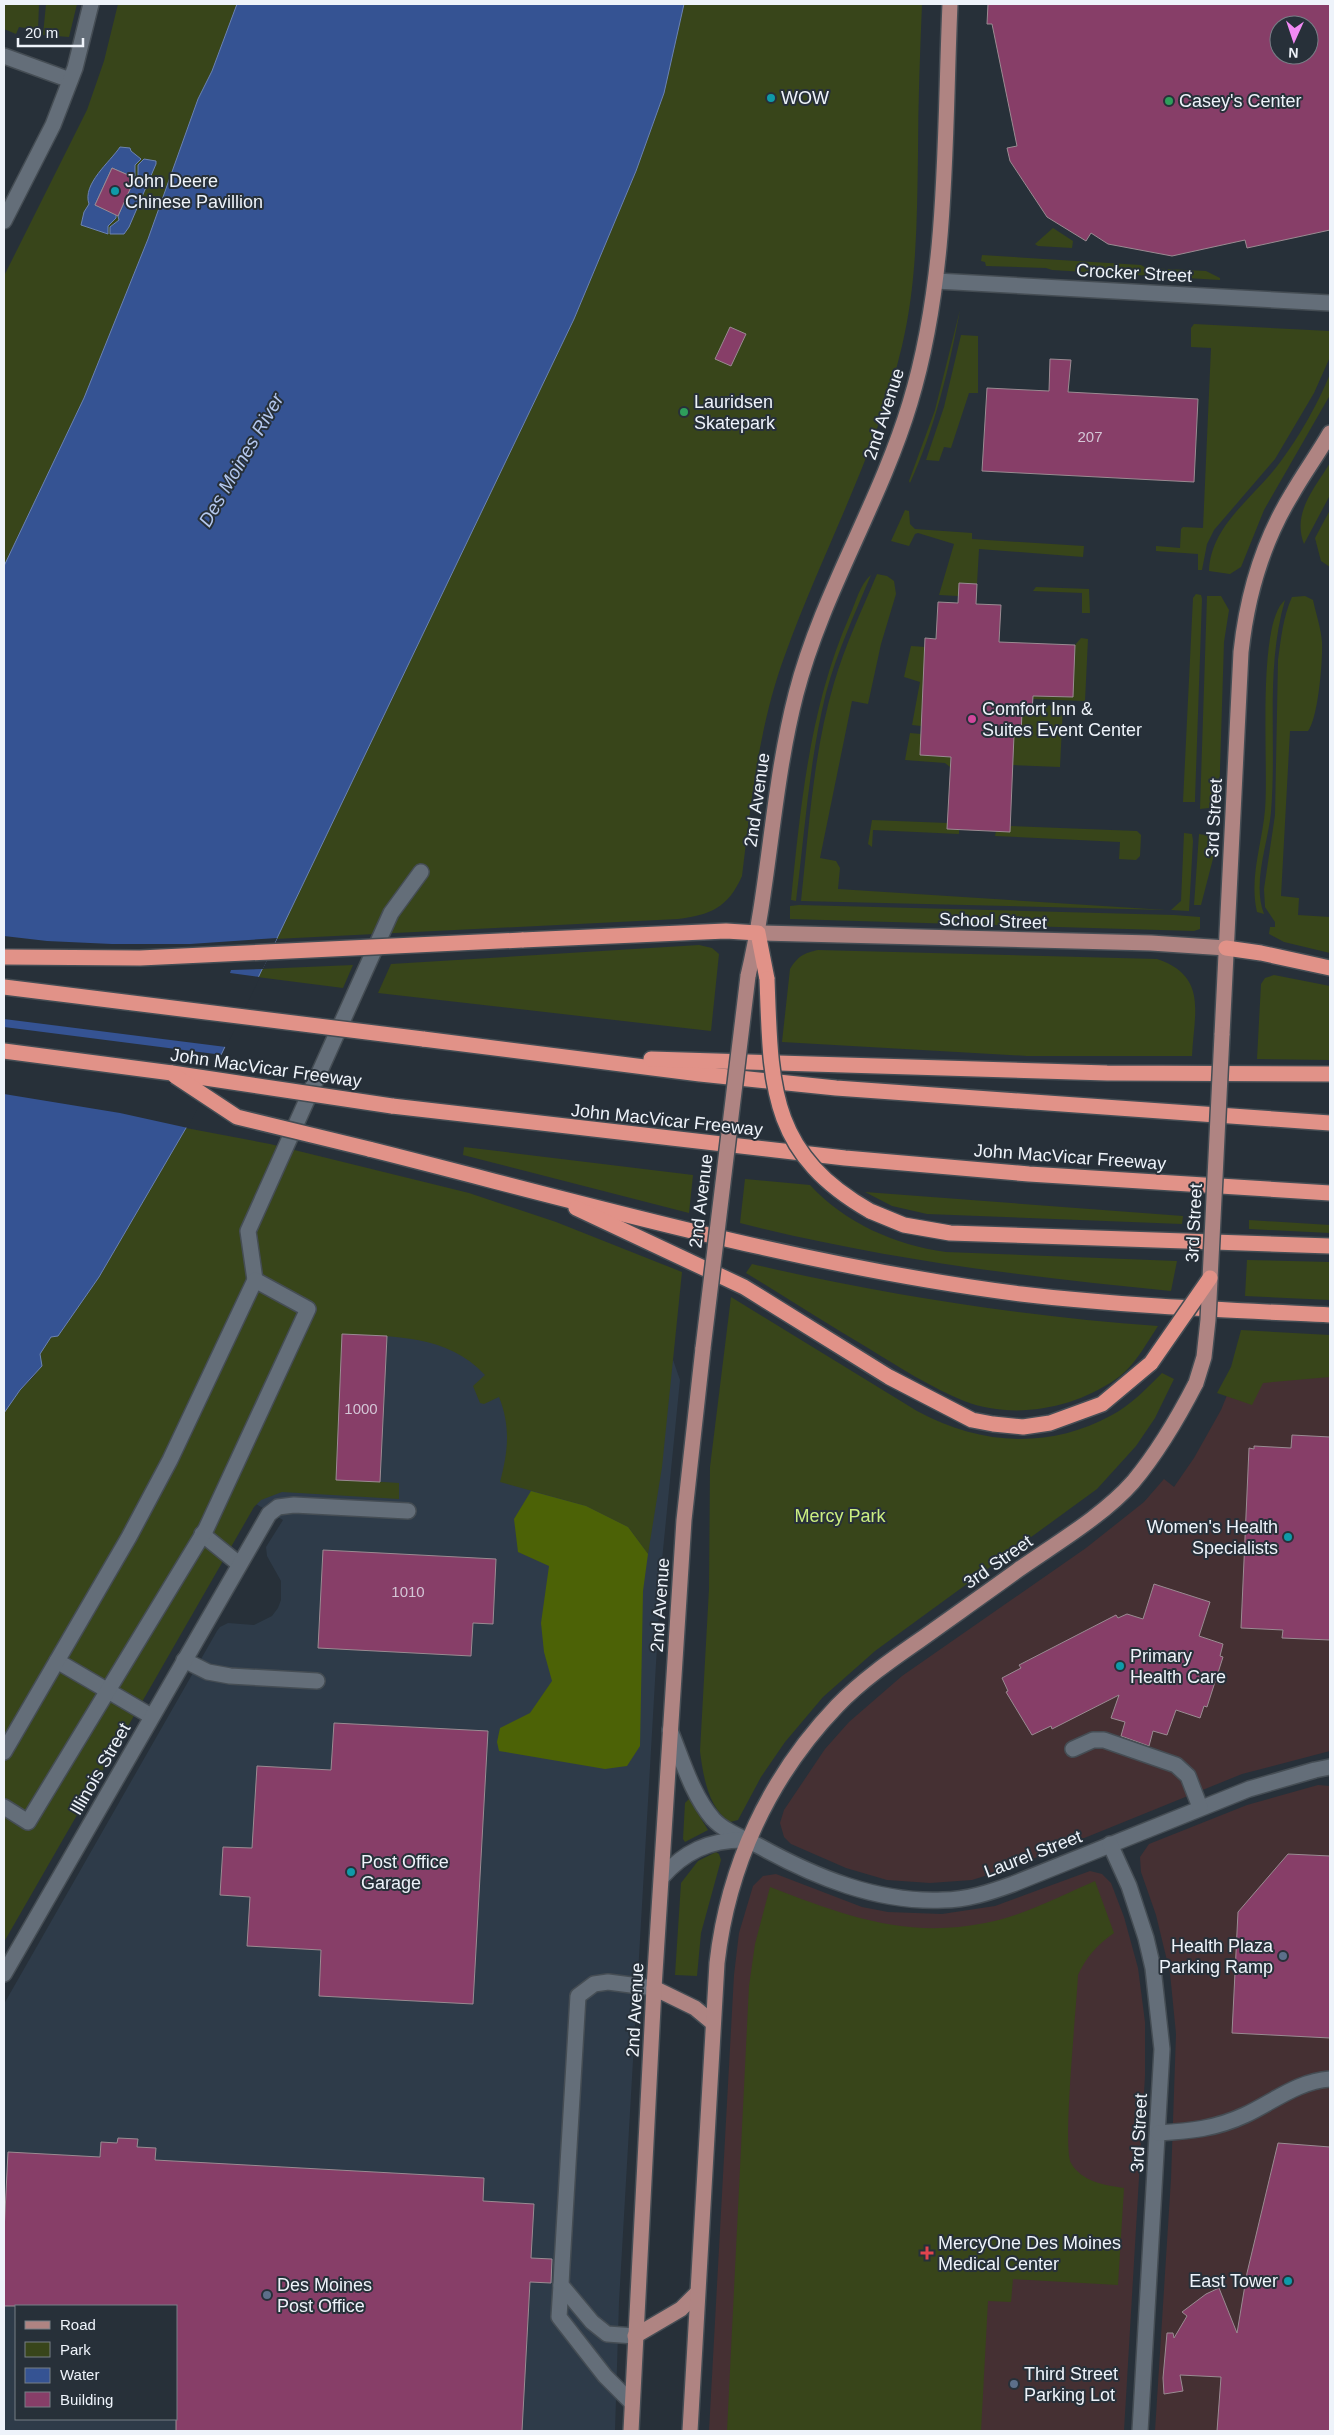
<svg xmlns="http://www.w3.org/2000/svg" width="1334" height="2435" viewBox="0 0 1334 2435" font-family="Helvetica,sans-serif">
<rect width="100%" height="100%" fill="#273039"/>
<path fill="#2e3b49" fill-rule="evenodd" d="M376 1238 672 1357 680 1380 662 1560 619 2302 615 2431H4V2004L217 1631 220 1627 228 1623 254 1625 272 1616 278 1608 281 1600V1581L267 1556 266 1547 283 1520 229 1488ZM16 2306H176V2419H16Z"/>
<g fill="#453033">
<path d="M1330 1361V1751L1242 1774 1013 1867 972 1880 930 1883 887 1880 846 1868 791 1844 784 1837 780 1823 784 1810 825 1749 849 1722 902 1676 1086 1548 1144 1502 1164 1479 1174 1487 1194 1458 1221 1410 1232 1383Z"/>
<path d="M1318 1785 1330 1786V2431H1155L1171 2179 1176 2034 1170 1973 1156 1915 1141 1872 1140 1857 1149 1844 1247 1805Z"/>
<path d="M1090 1871 1102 1874 1111 1883 1124 1917 1138 1968 1145 2022V2076L1124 2431H709L734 1975 739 1933 753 1886 763 1876 776 1874 862 1907 888 1912 942 1914 995 1906Z"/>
</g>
<g fill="#38451a">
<path d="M4 4H39L38 30 19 27 16 34 4 29Z"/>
<path d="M46 4H77L69 37 43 35Z"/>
<path d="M118 4H237L212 71 198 99 148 239 84 398 4 566V276L87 110 104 61Z"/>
<path d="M684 4H922C920 54 918 103 918 153 917 218 917 283 902 346 877 453 822 552 785 655 759 725 751 802 742 876 728 908 710 915 678 919L275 939 574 319 636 171 664 93Z"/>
<path d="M1053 228 1073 241 1072 248 1038 246 1035 244Z"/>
<path d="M982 255 1141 265 1146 268 1206 271 1220 278V280L1052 270 1046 268 986 266 985 262 981 261Z"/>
<path d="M960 310C949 369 935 428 910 483L909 481 935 410Z"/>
<path d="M1194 324 1330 331V357L1314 393 1275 459 1214 530 1207 544 1202 570H1198V554L1156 551V546L1180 548 1181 529 1183 527 1203 528 1211 348 1191 347V328Z"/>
<path d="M961 335 978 336V393H969L951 448 944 447 939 461 926 460 944 407Z"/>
<path d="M1330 374V395L1264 510 1241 567 1230 574 1209 571C1211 524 1255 497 1281 461 1300 435 1318 404 1330 374Z"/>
<path d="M1330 463V495L1304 544C1292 513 1314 489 1330 463Z"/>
<path d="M905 510 909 511 910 524 915 529 972 533V539L1084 546 1083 557 979 549 977 584 959 583 958 596 939 595 954 544 918 533 915 534 909 546 891 541Z"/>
<path d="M1330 510V567L1321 561 1315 538Z"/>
<path d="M877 574 887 576 894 581 896 594 881 644 868 704 852 701 820 858 836 861 840 868 838 889 1166 910 801 901C809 829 813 753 834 683 845 645 862 610 877 574Z"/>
<path d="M871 575C855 613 837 652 826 693 809 761 805 831 796 901L791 900C801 802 810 706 850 615 856 602 860 584 871 575Z"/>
<path d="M1036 587 1089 589 1090 613H1082V593L1033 591Z"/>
<path d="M1196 594 1201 595 1202 599 1195 799V802H1183L1193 598Z"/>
<path d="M1207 596H1221L1229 610 1224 642 1219 801 1217 807 1200 809Z"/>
<path d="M1305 596 1313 600C1316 614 1321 628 1322 642 1323 660 1318 719 1308 731H1290L1281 896 1299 898 1298 915 1330 917V953L1284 942 1269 934 1270 927H1275V922L1265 907 1264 889 1275 815 1278 660C1281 638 1283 617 1292 597Z"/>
<path d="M1285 600C1265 669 1277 741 1271 812 1268 844 1252 883 1264 914L1257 912C1249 878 1262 844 1265 810 1269 768 1256 624 1285 600Z"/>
<path d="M1081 638 1088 639 1085 701 1033 699V696L1072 697 1075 645Z"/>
<path d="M911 646 925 647 921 726 912 725 920 682 904 677Z"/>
<path d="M1032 705 1063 706 1060 767 1013 765 1014 735H1021L1022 712H1032Z"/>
<path d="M910 733 921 734 920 755 951 757 950 767 945 763 905 760Z"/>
<path d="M872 820 947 823V829L959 830V834L873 830 872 847 868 844Z"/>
<path d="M1010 826 1137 831 1141 835 1140 856 1136 860 1119 859 1120 842 995 836 996 831 1010 832Z"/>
<path d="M1184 833 1192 834 1193 841 1189 911 1171 910 1181 901Z"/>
<path d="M1199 834 1212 836 1216 847 1201 905H1194Z"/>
<path d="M799 905 1174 915 1200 917V929L1194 931 790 919V906Z"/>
<path d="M699 945 712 948 719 954 711 1031 378 993 391 964Z"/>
<path d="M818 950 1157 959C1208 976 1194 1013 1192 1056H1027L782 1042 790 969C798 956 804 953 818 950Z"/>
<path d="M353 965 343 988 257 977 260 969Z"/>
<path d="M1274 975 1330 986V1060L1257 1059 1261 984 1265 978Z"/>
<path d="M186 1128 270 1144 469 1193 556 1222 682 1272 662 1467 648 1554 628 1527 586 1506 500 1482C508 1452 511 1427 499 1397L484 1404 480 1403 473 1386 485 1375C447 1334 394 1337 343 1334L336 1479 399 1483V1499L282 1492 261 1500 254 1507 4 1942V1413L20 1390 35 1375 39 1354 51 1337 58 1336 99 1277Z"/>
<path d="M464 1147 693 1175 689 1213 463 1155Z"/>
<path d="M745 1179 810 1185C845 1223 895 1245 946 1252L1177 1261 1171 1291C1026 1277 882 1259 740 1223Z"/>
<path d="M865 1192 1183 1216 1182 1224 927 1214 892 1206Z"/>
<path d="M1249 1220 1330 1225V1233L1249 1229Z"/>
<path d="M1247 1260 1330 1262V1300L1245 1296Z"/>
<path d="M752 1264C885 1295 1021 1316 1158 1326 1146 1344 1134 1367 1116 1379 1073 1409 1013 1420 964 1401 930 1387 899 1367 868 1348 827 1324 787 1298 746 1273Z"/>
<path d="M731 1297 917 1411C980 1445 1048 1450 1112 1415 1131 1405 1147 1388 1162 1373L1174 1379 1155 1418 1136 1446 1097 1489 875 1651 823 1697 785 1742 761 1777 738 1820 730 1822C708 1808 703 1775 700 1751L709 1589 710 1467Z"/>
<path d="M1241 1330 1330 1335V1377L1263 1383 1252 1405 1217 1393 1231 1367Z"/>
<path d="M689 1799 708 1830 685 1842 683 1839 685 1803Z"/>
<path d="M716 1852 719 1854 721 1860 701 1933 697 1976 675 1975 681 1883 698 1861Z"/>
<path d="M1095 1881 1114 1933C1097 1945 1087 1956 1078 1975 1077 2003 1062 2148 1071 2163 1082 2182 1104 2185 1124 2188L1118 2285 1013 2279 1011 2302 988 2301 981 2431H727L749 1986 755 1944 770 1887C843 1915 905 1939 985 1923 1023 1916 1060 1896 1095 1881Z"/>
</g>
<path fill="#4c6206" d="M531 1491 586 1506 628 1527 648 1554 643 1591 640 1746 627 1766 605 1769 499 1751 497 1742 500 1728 530 1713 552 1681 544 1652 541 1623 549 1566 518 1552 514 1519Z"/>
<g fill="#355393" stroke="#6c83b2">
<path d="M237 4H684L664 93 636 171 574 319 186 1128 99 1277 58 1336 51 1337 40 1354 42 1366 20 1390 4 1413V566L84 398 148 239 198 99 212 71Z"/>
<path d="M120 147 130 148 131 151 141 159 135 165V176L133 177 112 168 95 205 116 214V218L108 226V234L81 225 84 212 89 204C82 184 110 162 120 147Z"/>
<path d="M144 159 156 161V164L129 227 124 234H110V227L119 220 118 216 135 178 138 177V165Z"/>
</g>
<g fill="#273039">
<path d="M4 936 47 941 112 944H190L277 938 263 969 231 970 230 973 260 977 226 1047 4 1019Z"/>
<path d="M4 1027 223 1055 188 1128 120 1113 4 1094Z"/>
</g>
<g fill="#873e68" stroke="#9a8b92" fill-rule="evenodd">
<path d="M988 4H1330V230L1247 248 1245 240 1172 256 1108 244 1091 233 1086 241 1047 217 1010 161 1007 148 1017 146 992 24H987ZM1279 25H1309V55H1279Z"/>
<path d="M112 168 135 178 118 216 95 205Z"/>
<path d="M730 327 746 334 731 366 715 359Z"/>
<path d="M1050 359 1071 360 1068 392 1198 399 1194 482 982 471 987 388 1049 391Z"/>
<path d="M959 583 977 584 976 604 1001 605 999 642 1075 645 1073 697 1033 696 1032 712H1022L1021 735H1014L1010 832 947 829 951 757 920 755 925 638 936 639 938 602 958 603Z"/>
<path d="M342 1334 387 1336 380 1482 336 1480Z"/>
<path d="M1292 1435 1330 1437V1640L1282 1638 1283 1630 1241 1628 1249 1448 1254 1449V1446L1291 1448Z"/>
<path d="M323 1550 496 1559 493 1624 473 1623 471 1656 318 1648Z"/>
<path d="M1154 1584 1210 1602 1199 1636 1223 1644 1220 1656 1223 1657 1207 1707 1204 1706 1200 1718 1176 1710 1167 1735 1153 1731 1149 1746 1121 1736 1125 1722 1111 1718 1119 1695 1052 1729 1051 1726 1032 1735 1006 1692 1008 1691 1002 1678 1021 1668 1019 1665 1116 1615 1118 1618 1127 1614 1143 1619Z"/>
<path d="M334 1723 488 1731 473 2004 319 1996 321 1950 247 1946 250 1897 220 1895 223 1847 252 1848 257 1766 331 1770Z"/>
<path d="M1288 1854 1330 1856V2038L1232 2033 1238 1912Z"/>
<path d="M118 2138 138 2139 137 2147 156 2148 155 2160 484 2178 483 2201 534 2204 531 2258 552 2259 551 2283 530 2282 522 2431H176V2306H4V2232L8 2152 100 2157 101 2142 117 2143Z"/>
<path d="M1278 2143 1330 2147V2431H1217L1221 2377 1180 2375 1183 2391 1164 2394 1163 2378 1167 2333H1173L1174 2338 1187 2316 1182 2312 1206 2294 1219 2288 1237 2333 1247 2273Z"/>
</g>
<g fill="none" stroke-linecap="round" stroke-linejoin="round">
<g stroke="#454d54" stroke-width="18">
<g id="minor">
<path d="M4 56 70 80"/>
<path d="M4 221 53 125 75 68 91 4"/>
<path d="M936 281 1330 303"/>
<path d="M255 1280 248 1231 391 913 421 872"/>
<path d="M202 1534 239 1564"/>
<path d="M184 1660 208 1672 230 1676 317 1681"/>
<path d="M57 1661 151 1716"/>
<path d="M670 1730C682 1759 692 1795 713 1819 725 1832 744 1838 759 1846 815 1877 878 1903 943 1900 967 1900 991 1892 1013 1884L1249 1789 1315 1770 1330 1767"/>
<path d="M1073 1749 1093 1740H1104L1176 1765 1188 1776 1200 1807"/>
<path d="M4 1752 129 1537 170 1460 255 1280 308 1309 206 1529 28 1822 4 1807"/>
<path d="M1110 1844 1129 1886 1146 1938 1153 1968 1162 2049 1140 2431"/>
<path d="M662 1877C684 1852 709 1840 743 1840"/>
<path d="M4 1974 269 1514 278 1507 294 1505 408 1511"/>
<path d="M1158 2133C1190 2131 1215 2129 1245 2115 1273 2102 1298 2081 1330 2079"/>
<path d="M561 2285 559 2317 605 2376 632 2403"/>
<path d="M635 2336 607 2334 592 2322 561 2285 562 2265 578 1996 594 1984 608 1982 654 1988"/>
</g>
</g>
<g stroke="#454d54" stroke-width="18">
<g id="major">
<path d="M758 933 1151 943 1226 948"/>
<path d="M748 976C770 883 772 787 796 694 822 593 880 503 910 403 949 274 944 137 950 4"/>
<path d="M1222 1035 1241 652C1247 596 1262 543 1292 494 1304 473 1318 454 1330 433"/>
<path d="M654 1988 695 2008 713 2023"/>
<path d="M635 2336 681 2309 697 2293"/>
<path d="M631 2431 654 1988 684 1520 703 1348"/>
<path d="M690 2431 717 1963C728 1866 769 1777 837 1706 861 1681 891 1660 920 1640 952 1617 985 1594 1018 1570 1055 1544 1103 1516 1133 1482 1158 1452 1178 1418 1196 1383"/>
</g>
</g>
<g stroke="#454d54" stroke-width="18">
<g id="highway">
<path d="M522 940 726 931 758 933 767 979"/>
<path d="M1226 948 1261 953 1330 968"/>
<path d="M423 1039 700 1074 836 1088 1330 1123"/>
<path d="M4 1051 172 1073"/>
<path d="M651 1059 1107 1073 1330 1074"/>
<path d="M392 1106 845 1158 1029 1174 1330 1193"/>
<path d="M369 1149C584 1203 800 1266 1021 1294 1124 1306 1227 1310 1330 1315"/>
<path d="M576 1208 744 1287 889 1377 972 1420 993 1424 1023 1427 1050 1423 1102 1404 1151 1363"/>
<path d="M870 1211 904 1225 950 1233 1330 1246"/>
</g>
</g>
<use href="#minor" stroke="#646e79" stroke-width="15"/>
<use href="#major" stroke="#af8482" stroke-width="15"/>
<use href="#highway" stroke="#e19288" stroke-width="15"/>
<g stroke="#454d54" stroke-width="18" stroke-linecap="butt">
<g id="major-bridge">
<path d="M703 1348 748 976"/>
<path d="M1196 1383 1204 1357 1208 1320 1222 1035"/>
</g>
</g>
<g stroke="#454d54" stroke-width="18" stroke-linecap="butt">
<g id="highway-bridge">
<path d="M4 957 140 958 522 940"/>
<path d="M767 979C771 1084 768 1153 870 1211"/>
<path d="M4 987 423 1039"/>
<path d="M172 1073 392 1106"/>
<path d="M175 1076 237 1117 369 1149"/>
<path d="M1151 1363 1210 1278"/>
</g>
</g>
<use href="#major-bridge" stroke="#af8482" stroke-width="15"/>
<use href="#highway-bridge" stroke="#e19288" stroke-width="15"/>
</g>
<g fill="#0f9aa8" stroke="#273039" stroke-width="2">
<circle cx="771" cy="98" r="5"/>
<circle cx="115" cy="191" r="5"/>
<circle cx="1288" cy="1537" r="5"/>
<circle cx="1120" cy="1666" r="5"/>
<circle cx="351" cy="1872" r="5"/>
<circle cx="1288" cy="2281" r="5"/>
</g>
<g fill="#2e9e5b" stroke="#273039" stroke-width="2">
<circle cx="1169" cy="101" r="5"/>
<circle cx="684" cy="412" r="5"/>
</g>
<circle fill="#d1479c" stroke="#273039" stroke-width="2" cx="972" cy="719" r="5"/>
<g fill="#5c6f8a" stroke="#273039" stroke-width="2">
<circle cx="1283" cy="1956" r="5"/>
<circle cx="267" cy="2295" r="5"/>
<circle cx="1014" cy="2384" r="5"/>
</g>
<path fill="#e0444e" stroke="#273039" stroke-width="2" d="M924.5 2245.5h5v5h5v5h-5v5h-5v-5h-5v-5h5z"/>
<g text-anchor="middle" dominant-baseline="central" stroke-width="4" stroke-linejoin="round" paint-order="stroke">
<g font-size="15" fill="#d4c6d6">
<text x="1090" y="436">207</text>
<text x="361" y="1408">1000</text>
<text x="408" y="1591">1010</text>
</g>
<g font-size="18" fill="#eef3fa" stroke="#273039" text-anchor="start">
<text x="781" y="98">WOW</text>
<text x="1179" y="101">Casey's Center</text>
<text x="125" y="181">John Deere<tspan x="125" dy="21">Chinese Pavillion</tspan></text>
<text x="694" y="402">Lauridsen<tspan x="694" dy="21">Skatepark</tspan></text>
<text x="982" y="709">Comfort Inn &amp;<tspan x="982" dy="21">Suites Event Center</tspan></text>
<text x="1278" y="1527" text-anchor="end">Women's Health<tspan x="1278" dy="21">Specialists</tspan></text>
<text x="1130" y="1656">Primary<tspan x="1130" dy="21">Health Care</tspan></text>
<text x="361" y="1862">Post Office<tspan x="361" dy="21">Garage</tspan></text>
<text x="1273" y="1946" text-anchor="end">Health Plaza<tspan x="1273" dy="21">Parking Ramp</tspan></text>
<text x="938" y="2243">MercyOne Des Moines<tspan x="938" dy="21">Medical Center</tspan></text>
<text x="1278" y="2281" text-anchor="end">East Tower</text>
<text x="277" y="2285">Des Moines<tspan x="277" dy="21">Post Office</tspan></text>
<text x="1024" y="2374">Third Street<tspan x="1024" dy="21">Parking Lot</tspan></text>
</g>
<g font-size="18" fill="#eef3fa" stroke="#273039">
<text transform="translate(1134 273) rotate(3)">Crocker Street</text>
<text transform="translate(884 414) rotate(-72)">2nd Avenue</text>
<text transform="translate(757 800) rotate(-82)">2nd Avenue</text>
<text transform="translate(1214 818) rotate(-87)">3rd Street</text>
<text transform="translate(993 921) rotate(2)">School Street</text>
<text transform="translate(266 1068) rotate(8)">John MacVicar Freeway</text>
<text transform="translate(667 1120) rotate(6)">John MacVicar Freeway</text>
<text transform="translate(1070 1157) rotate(4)">John MacVicar Freeway</text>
<text transform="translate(701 1201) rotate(-83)">2nd Avenue</text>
<text transform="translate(1194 1223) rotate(-87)">3rd Street</text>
<text transform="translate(998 1562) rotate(-35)">3rd Street</text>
<text transform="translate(660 1605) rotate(-86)">2nd Avenue</text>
<text transform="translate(100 1769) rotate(-60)">Illinois Street</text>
<text transform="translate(1033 1854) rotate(-21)">Laurel Street</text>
<text transform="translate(635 2010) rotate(-87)">2nd Avenue</text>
<text transform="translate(1139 2133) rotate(-87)">3rd Street</text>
</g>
<g font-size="18" fill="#cbee80" stroke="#273039">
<text x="840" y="1516">Mercy Park</text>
</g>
<g font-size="19" font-style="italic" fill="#b5c8ee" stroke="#273039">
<text transform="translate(241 460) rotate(-60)">Des Moines River</text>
</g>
</g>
<rect width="1334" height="2435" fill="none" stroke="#eef3fa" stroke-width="10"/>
<rect x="15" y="2305" width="162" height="115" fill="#273039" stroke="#777e86"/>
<rect x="25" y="2321" width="25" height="8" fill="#af8482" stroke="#777e86"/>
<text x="60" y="2330" font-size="15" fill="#eef3fa">Road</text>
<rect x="25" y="2342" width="25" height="15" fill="#38451a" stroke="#777e86"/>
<text x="60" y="2355" font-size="15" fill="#eef3fa">Park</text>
<rect x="25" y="2368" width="25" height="15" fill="#355393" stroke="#777e86"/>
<text x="60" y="2380" font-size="15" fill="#eef3fa">Water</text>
<rect x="25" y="2392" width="25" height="15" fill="#873e68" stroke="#777e86"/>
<text x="60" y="2405" font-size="15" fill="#eef3fa">Building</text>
<g transform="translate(1294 40) rotate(183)"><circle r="24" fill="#273039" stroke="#777e86"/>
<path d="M0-4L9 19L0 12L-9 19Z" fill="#f18af4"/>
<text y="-8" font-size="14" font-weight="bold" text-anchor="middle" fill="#eef3fa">N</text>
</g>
<path d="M18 38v8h65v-8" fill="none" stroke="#eef3fa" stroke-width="2.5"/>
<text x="25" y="38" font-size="15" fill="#eef3fa" stroke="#273039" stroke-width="4" paint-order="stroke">20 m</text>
</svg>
